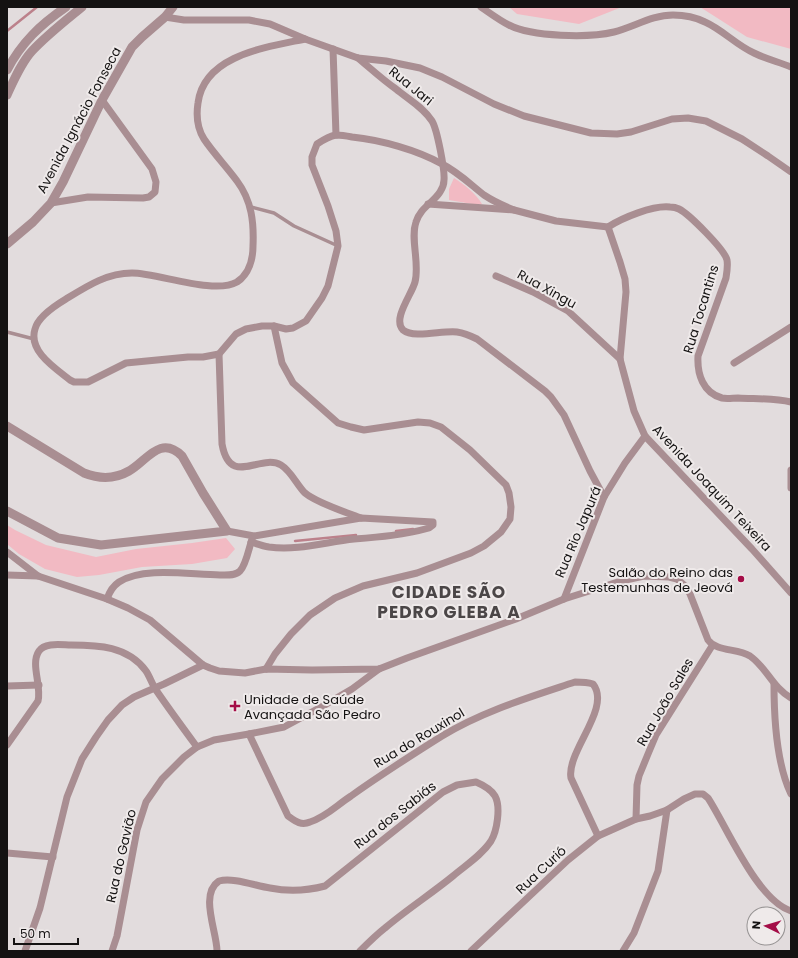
<svg xmlns="http://www.w3.org/2000/svg" width="798" height="958" viewBox="0 0 798 958" font-family="Poppins,sans-serif">
<rect width="100%" height="100%" fill="#e2dcdd"/>
<g fill="#f2bac3">
<path d="M509 7H622L579 24 517 14Z"/>
<path d="M700 7H791V49L747 37Z"/>
<path d="M454 178C464 184 476 194 482 204L478 205 449 200V189Z"/>
<path d="M7 525 15 530 46 545 96 557 136 549 192 543 226 538 235 549 227 558 192 564 142 567 99 575 77 577 45 569 19 554 7 544Z"/>
</g>
<g fill="none" stroke-linecap="round" stroke-linejoin="round">
<g stroke="#bc818b" stroke-width="2.5">
<path d="M7 31 37 7"/>
<path d="M396 531 413 529"/>
<path d="M295 541 356 535"/>
</g>
<g stroke="#a98e92" stroke-width="3.5">
<path d="M251 207 274 213 294 226 338 246"/>
<path d="M7 332 34 339"/>
</g>
<g stroke="#a98e92" stroke-width="7">
<path d="M481 7C490 13 499 20 509 25 532 37 589 38 614 32 634 27 652 15 673 15 683 15 695 17 705 22 723 30 736 45 754 53 766 59 779 62 791 67"/>
<path d="M165 17 184 20H249L270 24 305 39 358 58 386 61 420 68 442 77 494 104 524 116 591 133 617 134 631 132 672 119 688 118 706 121 742 139 768 156 791 172"/>
<path d="M305 39C267 47 204 55 198 103 196 116 197 128 204 139 214 154 227 167 237 181 252 201 254 223 253 246 253 259 249 274 237 282 214 295 158 273 132 273 107 273 87 286 66 299 56 305 38 317 35 329 28 351 55 368 70 380L74 382H88L126 363 188 357H203L219 354 236 334 246 329 262 326H274L286 329 293 328 306 321 322 298 328 286 338 246 336 231 328 206 312 165V157L317 144C323 140 330 136 336 135 341 135 347 136 352 137 381 140 417 150 442 164 458 172 470 184 484 195 493 201 504 206 514 210"/>
<path d="M333 49 336 135"/>
<path d="M358 58C370 68 383 80 396 89 408 99 423 107 432 121 437 129 445 170 444 180 444 184 442 189 440 192 433 203 420 208 416 222 410 239 420 263 415 282 412 294 392 319 403 330 414 339 443 330 457 332 464 333 471 336 477 339L545 391 551 397 564 415 590 471 604 497"/>
<path d="M51 203 88 197 143 198 149 197 155 192 156 182 152 169 102 100"/>
<path d="M428 204 514 210 556 221 608 227C622 218 653 205 670 207 673 207 677 208 679 209 689 214 725 250 727 260 728 266 727 272 726 278L698 356C697 374 703 393 722 398 727 399 733 398 738 398 756 399 774 398 791 402"/>
<path d="M608 227 620 262 625 279 626 292 620 359 634 411 645 436 752 549 791 593"/>
<path d="M496 276 533 292 568 311 620 359"/>
<path d="M219 354 222 444C230 488 260 453 281 465 291 471 297 485 305 493 317 503 345 512 361 518"/>
<path d="M734 363 791 327"/>
<path d="M791 470V488"/>
<path d="M227 531 254 536 361 518 433 522V525L429 528C404 535 380 537 354 539 326 542 297 551 269 547 263 546 257 544 251 542"/>
<path d="M7 552 38 576 107 599 128 608 150 620 203 665 210 668 219 671 245 673 266 669 312 670 379 669 407 658 516 619 564 599 621 581 644 576 669 577 677 579 685 586 690 594 708 640C717 652 737 648 750 656 767 668 772 687 791 698"/>
<path d="M7 575 38 576"/>
<path d="M107 599C109 593 113 586 119 582 144 566 191 575 220 575 227 575 235 576 240 571 246 565 249 548 252 539"/>
<path d="M564 599 604 497 625 463 645 436"/>
<path d="M266 669 275 654 291 634 310 615 335 598 363 586 417 573 471 553 484 546 501 532 510 519 511 507 509 493 506 485 470 450 441 427 430 423 418 422 364 430 351 427 338 423 293 383 282 363 274 326"/>
<path d="M774 684C774 719 776 763 791 794"/>
<path d="M7 686 39 685"/>
<path d="M249 734 288 816C295 821 301 826 310 822 326 817 337 805 351 796 380 775 412 755 442 736 483 711 530 697 575 682 581 682 587 682 593 684 612 708 566 752 571 778L598 836"/>
<path d="M7 745 38 701C42 686 30 664 39 651 45 642 62 645 71 645 98 645 128 646 146 671 150 677 152 684 156 690 169 709 183 728 197 747"/>
<path d="M636 819 637 785 639 776 648 754 656 735 712 646"/>
<path d="M7 853 53 857"/>
<path d="M25 951 40 908 67 797 82 759 96 737 108 720 122 705 134 697 164 684 203 665"/>
<path d="M112 951 117 936 137 830 146 802 162 779 184 757 197 747 214 740 249 734 284 727 323 706 352 689 379 669"/>
<path d="M217 951C217 932 199 894 219 881 233 877 256 886 270 888 290 892 306 891 325 886L443 792 457 785 476 782C483 785 491 789 495 796 501 807 497 831 491 841 482 855 466 865 453 876 431 894 406 910 385 928 376 935 368 943 360 951"/>
<path d="M471 951 568 860 598 836 636 819 650 816 667 810 684 799 695 794H703L708 798C727 827 757 900 791 911"/>
<path d="M623 951 634 933 658 871 667 810"/>
</g>
<g stroke="#a98e92" stroke-width="9">
<path d="M7 70C22 42 40 25 66 7"/>
<path d="M7 95C14 80 21 63 32 51 47 35 65 21 82 7"/>
<path d="M7 244 33 222 51 203 63 182 102 100 132 47 142 37 165 17 173 7"/>
<path d="M7 426 84 473C99 479 115 479 129 471 146 462 160 434 182 456L203 493 227 531 101 545 58 538 7 511"/>
</g>
</g>
<g fill="#a40d47" stroke="#efeaea" stroke-width="1.5">
<circle cx="741" cy="579" r="4"/>
<path d="M233 700h4v4h4v4h-4v4h-4v-4h-4v-4h4z"/>
</g>
<g text-anchor="middle" dominant-baseline="central" stroke-width="4" stroke-linejoin="round" paint-order="stroke">
<g font-size="13" fill="#141212" stroke="#efeaea">
<text transform="translate(411 86) rotate(39)">Rua Jari</text>
<text transform="translate(79 120) rotate(-62)">Avenida Ignácio Fonseca</text>
<text transform="translate(547 289) rotate(29)">Rua Xingu</text>
<text transform="translate(701 309) rotate(-73)">Rua Tocantins</text>
<text transform="translate(712 488) rotate(47)">Avenida Joaquim Teixeira</text>
<text transform="translate(578 532) rotate(-67)">Rua Rio Japurá</text>
<text transform="translate(665 702) rotate(-60)">Rua João Sales</text>
<text transform="translate(419 738) rotate(-31)">Rua do Rouxinol</text>
<text transform="translate(395 815) rotate(-38)">Rua dos Sabiás</text>
<text transform="translate(121 856) rotate(-77)">Rua do Gavião</text>
<text transform="translate(541 870) rotate(-43)">Rua Curió</text>
</g>
<g font-size="13" fill="#141212" stroke="#efeaea" text-anchor="end">
<text x="733" y="572">Salão do Reino das<tspan x="733" dy="15">Testemunhas de Jeová</tspan></text>
<text x="244" y="699" text-anchor="start">Unidade de Saúde<tspan x="244" dy="15">Avançada São Pedro</tspan></text>
</g>
<g font-size="17" font-weight="bold" letter-spacing="1" fill="#4b4647" stroke="#efeaea">
<text x="449" y="592">CIDADE SÃO<tspan x="449" dy="20">PEDRO GLEBA A</tspan></text>
</g>
</g>
<rect width="798" height="958" fill="none" stroke="#141212" stroke-width="16"/>
<g transform="translate(766 926) rotate(275)"><circle r="19" fill="#efeaea" stroke="#979494"/>
<path d="M0-3L7 15L0 10L-7 15Z" fill="#a40d47"/>
<text y="-6" font-size="11" font-weight="bold" text-anchor="middle" fill="#141212">N</text>
</g>
<path d="M14 938v6h64v-6" fill="none" stroke="#141212" stroke-width="2"/>
<text x="20" y="938" font-size="12" fill="#141212" stroke="#efeaea" stroke-width="3" paint-order="stroke">50 m</text>
</svg>
